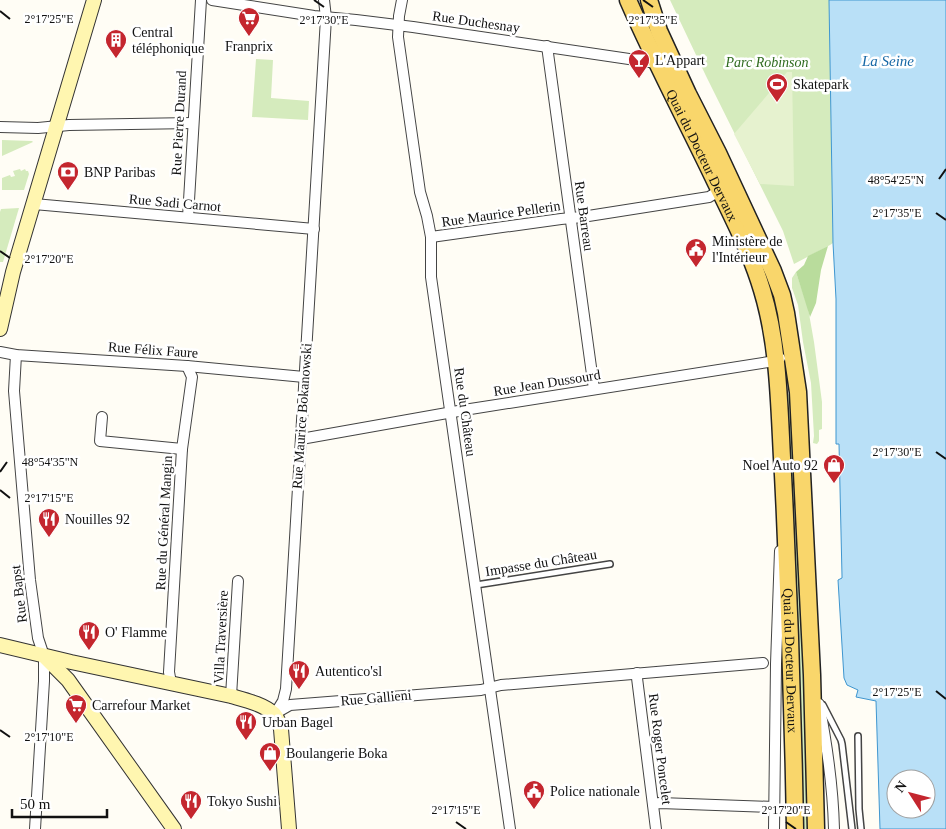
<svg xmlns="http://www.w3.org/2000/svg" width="946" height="829" viewBox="0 0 946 829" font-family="'Times New Roman',serif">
<rect width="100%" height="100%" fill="#fffdf5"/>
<g fill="#d5ebbd">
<path d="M670 0H829L833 243 830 245 794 264 783 231 706 76Z"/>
<path d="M256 59 273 60 271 98 309 101 308 120 252 117Z"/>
<path d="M2 140 32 141 33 142 2 156Z"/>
<path d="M20 169 21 171 25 169 26 171H28L29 174 24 190H2V178L10 175 11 177 15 176 13 171Z"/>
<path d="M19 208 3 262H0V212L1 209Z"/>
<path d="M796 272 808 308 814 342 822 402V429L819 430V441L817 444 813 443 814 436 811 383 803 342 798 305 792 288V278Z"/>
<path d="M791 394 804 664 809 829H802L784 395Z"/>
</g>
<path fill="#b9dc9c" d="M828 246 821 270 816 303 810 317 796 272 804 265 808 256Z"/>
<path fill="#e6f2cf" d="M787 72H792L794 186 760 184 734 134Z"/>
<path fill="#b9e0f7" stroke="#3f96cf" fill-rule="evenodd" d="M829 0H946V829H880L876 701 856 697 858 690 847 685 844 678 838 580 842 578V576L839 444H836V299L833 243ZM896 779H926V809H896Z"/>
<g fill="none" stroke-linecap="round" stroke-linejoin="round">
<g stroke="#444" stroke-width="8">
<g id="lane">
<path d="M476 585 610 564"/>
<path d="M823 705 841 740 842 744 852 829"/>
<path d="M858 736 859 809 861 829"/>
</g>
</g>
<g stroke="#444" stroke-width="12">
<g id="street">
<path d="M212 0 314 16 356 20 413 27 656 63"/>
<path d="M402 0 399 16 398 37 420 192 427 216 431 237V277L510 829"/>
<path d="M547 46 594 389"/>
<path d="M0 127 38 128 69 125 193 123"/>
<path d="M34 204 314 229"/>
<path d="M188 217 201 0"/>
<path d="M431 237 561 219 582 217 709 197 714 194 718 188"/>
<path d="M0 352 16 355 187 366 304 377"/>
<path d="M16 355 14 391 30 580 38 638 44 656V681L35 829"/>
<path d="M102 417 100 441 182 449"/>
<path d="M301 439 464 410 775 361 780 358"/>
<path d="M637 673V678L656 829"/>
<path d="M171 683 169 672 182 449 192 377 187 366"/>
<path d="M231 696 238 581"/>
<path d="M819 704C827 745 833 787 834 829"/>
<path d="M276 713 290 705 481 690 501 685 763 663"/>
<path d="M275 714 283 701 286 689 326 18 324 0"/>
<path d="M653 804 660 803 774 807"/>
<path d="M774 829 776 664 780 551"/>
</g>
</g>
<g stroke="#333" stroke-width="16">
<g id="secondary">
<path d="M0 329 13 272 94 0"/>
<path d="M0 645 71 662 231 696C245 700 263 704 274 714 278 718 279 724 281 729L289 829"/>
<path d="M44 656 68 680 174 829"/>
</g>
</g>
<g stroke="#222" stroke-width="19">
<g id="primary">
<path id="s1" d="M628 0C655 62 687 122 716 183 733 218 751 253 762 290 780 349 779 413 783 475 789 593 793 711 795 829"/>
<path d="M649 0 659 31 688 94 718 153 773 271 782 295 786 313 798 392 812 675 816 829"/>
</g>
</g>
<use href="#lane" stroke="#fff" stroke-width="5"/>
<use href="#street" stroke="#fff" stroke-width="10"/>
<use href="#secondary" stroke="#fff6b0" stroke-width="14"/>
<use href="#primary" stroke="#f9d66b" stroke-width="16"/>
</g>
<path fill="none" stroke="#111" stroke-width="2" d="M314 0 324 7M643 0 653 7M0 11 10 19M939 179 946 169M936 213 946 220M0 251 10 258M936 452 946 459M0 472 7 462M0 490 10 498M936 691 946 699M0 730 10 737M456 822 466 829M786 822 796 829"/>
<defs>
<g id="supermarket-pin" transform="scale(1.125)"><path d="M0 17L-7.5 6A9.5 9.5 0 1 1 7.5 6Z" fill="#c4262e" stroke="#fff"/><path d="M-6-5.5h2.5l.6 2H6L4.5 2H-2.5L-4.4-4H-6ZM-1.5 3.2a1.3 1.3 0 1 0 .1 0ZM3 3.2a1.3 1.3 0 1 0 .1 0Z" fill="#fff"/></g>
<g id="building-pin" transform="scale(1.125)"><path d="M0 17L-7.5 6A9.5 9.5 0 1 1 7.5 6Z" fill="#c4262e" stroke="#fff"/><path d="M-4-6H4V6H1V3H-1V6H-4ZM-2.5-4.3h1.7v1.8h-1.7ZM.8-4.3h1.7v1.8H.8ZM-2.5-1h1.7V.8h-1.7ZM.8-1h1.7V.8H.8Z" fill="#fff"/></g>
<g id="bar-pin" transform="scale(1.125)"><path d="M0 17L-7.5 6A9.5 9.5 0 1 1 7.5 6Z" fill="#c4262e" stroke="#fff"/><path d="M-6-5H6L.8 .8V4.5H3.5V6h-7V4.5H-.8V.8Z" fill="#fff"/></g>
<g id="stadium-pin" transform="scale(1.125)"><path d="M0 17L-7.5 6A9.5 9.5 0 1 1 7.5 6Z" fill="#c4262e" stroke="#fff"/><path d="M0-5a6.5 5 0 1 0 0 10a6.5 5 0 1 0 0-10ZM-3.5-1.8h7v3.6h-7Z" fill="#fff"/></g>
<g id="bank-pin" transform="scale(1.125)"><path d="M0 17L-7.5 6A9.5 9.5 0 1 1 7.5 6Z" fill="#c4262e" stroke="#fff"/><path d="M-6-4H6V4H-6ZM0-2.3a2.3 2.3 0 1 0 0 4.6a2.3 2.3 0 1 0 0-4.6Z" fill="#fff"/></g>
<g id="civic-pin" transform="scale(1.125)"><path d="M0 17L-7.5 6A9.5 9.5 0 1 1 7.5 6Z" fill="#c4262e" stroke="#fff"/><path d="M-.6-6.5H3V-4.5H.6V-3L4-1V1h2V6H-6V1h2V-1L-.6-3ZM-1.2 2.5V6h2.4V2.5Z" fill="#fff"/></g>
<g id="shop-pin" transform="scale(1.125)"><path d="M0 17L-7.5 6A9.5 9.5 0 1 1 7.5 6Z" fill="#c4262e" stroke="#fff"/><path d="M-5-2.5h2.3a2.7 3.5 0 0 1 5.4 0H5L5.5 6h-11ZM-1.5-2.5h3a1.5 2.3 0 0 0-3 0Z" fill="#fff"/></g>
<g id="restaurant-pin" transform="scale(1.125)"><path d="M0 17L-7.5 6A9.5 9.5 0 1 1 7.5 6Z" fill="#c4262e" stroke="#fff"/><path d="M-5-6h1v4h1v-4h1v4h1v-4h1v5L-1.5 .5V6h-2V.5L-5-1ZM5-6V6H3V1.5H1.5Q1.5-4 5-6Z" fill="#fff"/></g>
</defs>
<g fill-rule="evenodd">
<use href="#supermarket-pin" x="249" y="18"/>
<use href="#building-pin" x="116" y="40"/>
<use href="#bar-pin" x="639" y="60"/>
<use href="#stadium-pin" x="777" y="84"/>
<use href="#bank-pin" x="68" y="172"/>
<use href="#civic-pin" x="696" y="249"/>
<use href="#shop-pin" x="834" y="465"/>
<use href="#restaurant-pin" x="49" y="519"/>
<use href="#restaurant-pin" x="89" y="632"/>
<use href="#restaurant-pin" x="299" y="671"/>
<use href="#supermarket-pin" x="76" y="705"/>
<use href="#restaurant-pin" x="246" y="722"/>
<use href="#shop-pin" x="270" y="753"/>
<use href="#civic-pin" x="534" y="791"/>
<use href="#restaurant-pin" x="191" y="801"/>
</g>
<g text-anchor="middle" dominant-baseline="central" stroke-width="5" stroke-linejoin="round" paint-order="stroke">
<g font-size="14" fill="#111" stroke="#fff">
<text transform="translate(476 22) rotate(8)">Rue Duchesnay</text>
<text transform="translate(179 123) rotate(-87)">Rue Pierre Durand</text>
<text stroke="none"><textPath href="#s1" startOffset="172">Quai du Docteur Dervaux</textPath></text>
<text transform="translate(175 203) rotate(5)">Rue Sadi Carnot</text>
<text transform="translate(501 214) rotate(-8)">Rue Maurice Pellerin</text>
<text transform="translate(584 216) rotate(82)">Rue Barreau</text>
<text transform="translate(153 350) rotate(4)">Rue Félix Faure</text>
<text transform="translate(547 383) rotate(-9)">Rue Jean Dussourd</text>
<text transform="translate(465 412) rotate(82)">Rue du Château</text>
<text transform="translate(302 416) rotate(-86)">Rue Maurice Bokanowski</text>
<text transform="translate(164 523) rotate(-87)">Rue du Général Mangin</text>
<text transform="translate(541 563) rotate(-9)">Impasse du Château</text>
<text transform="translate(19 594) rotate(-97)">Rue Bapst</text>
<text transform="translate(221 637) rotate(-87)">Villa Traversière</text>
<text stroke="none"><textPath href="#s1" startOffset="692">Quai du Docteur Dervaux</textPath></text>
<text transform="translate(376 698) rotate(-5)">Rue Gallieni</text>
<text transform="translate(660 749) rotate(83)">Rue Roger Poncelet</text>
</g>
<g font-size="14" fill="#111" stroke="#fff" text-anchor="start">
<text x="132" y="32">Central<tspan x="132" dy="16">téléphonique</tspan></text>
<text x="249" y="46" text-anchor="middle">Franprix</text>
<text x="655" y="60">L'Appart</text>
<text x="793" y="84">Skatepark</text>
<text x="84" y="172">BNP Paribas</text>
<text x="712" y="241">Ministère de<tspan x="712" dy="16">l'Intérieur</tspan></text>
<text x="818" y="465" text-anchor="end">Noel Auto 92</text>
<text x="65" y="519">Nouilles 92</text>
<text x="105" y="632">O' Flamme</text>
<text x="315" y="671">Autentico'sl</text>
<text x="92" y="705">Carrefour Market</text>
<text x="262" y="722">Urban Bagel</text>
<text x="286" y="753">Boulangerie Boka</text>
<text x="550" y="791">Police nationale</text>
<text x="207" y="801">Tokyo Sushi</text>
</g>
<g font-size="14" font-style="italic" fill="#2f6b1f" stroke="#fff">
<text x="767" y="62">Parc Robinson</text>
</g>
<g font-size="15" font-style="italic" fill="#1768a6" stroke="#fff">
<text x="888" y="61">La Seine</text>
</g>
</g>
<g font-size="12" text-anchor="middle" fill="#111" stroke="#fff" stroke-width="5" stroke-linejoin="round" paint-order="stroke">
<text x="49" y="23">2°17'25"E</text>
<text x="324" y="24">2°17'30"E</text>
<text x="653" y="24">2°17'35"E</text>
<text x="896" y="184">48°54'25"N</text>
<text x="897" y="217">2°17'35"E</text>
<text x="49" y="263">2°17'20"E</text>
<text x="897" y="456">2°17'30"E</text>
<text x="50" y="466">48°54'35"N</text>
<text x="49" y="502">2°17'15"E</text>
<text x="897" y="696">2°17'25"E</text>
<text x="49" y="741">2°17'10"E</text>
<text x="456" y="814">2°17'15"E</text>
<text x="786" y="814">2°17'20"E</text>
</g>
<g transform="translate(911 794) rotate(306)"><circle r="24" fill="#ffffff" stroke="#a0a0a0"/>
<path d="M0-4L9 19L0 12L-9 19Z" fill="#c4262e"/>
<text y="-8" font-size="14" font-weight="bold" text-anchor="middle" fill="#111111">N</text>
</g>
<path d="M12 809v8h95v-8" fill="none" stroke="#111111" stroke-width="2.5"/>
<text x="20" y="809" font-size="15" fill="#111111" stroke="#ffffff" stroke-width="4" paint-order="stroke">50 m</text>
</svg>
